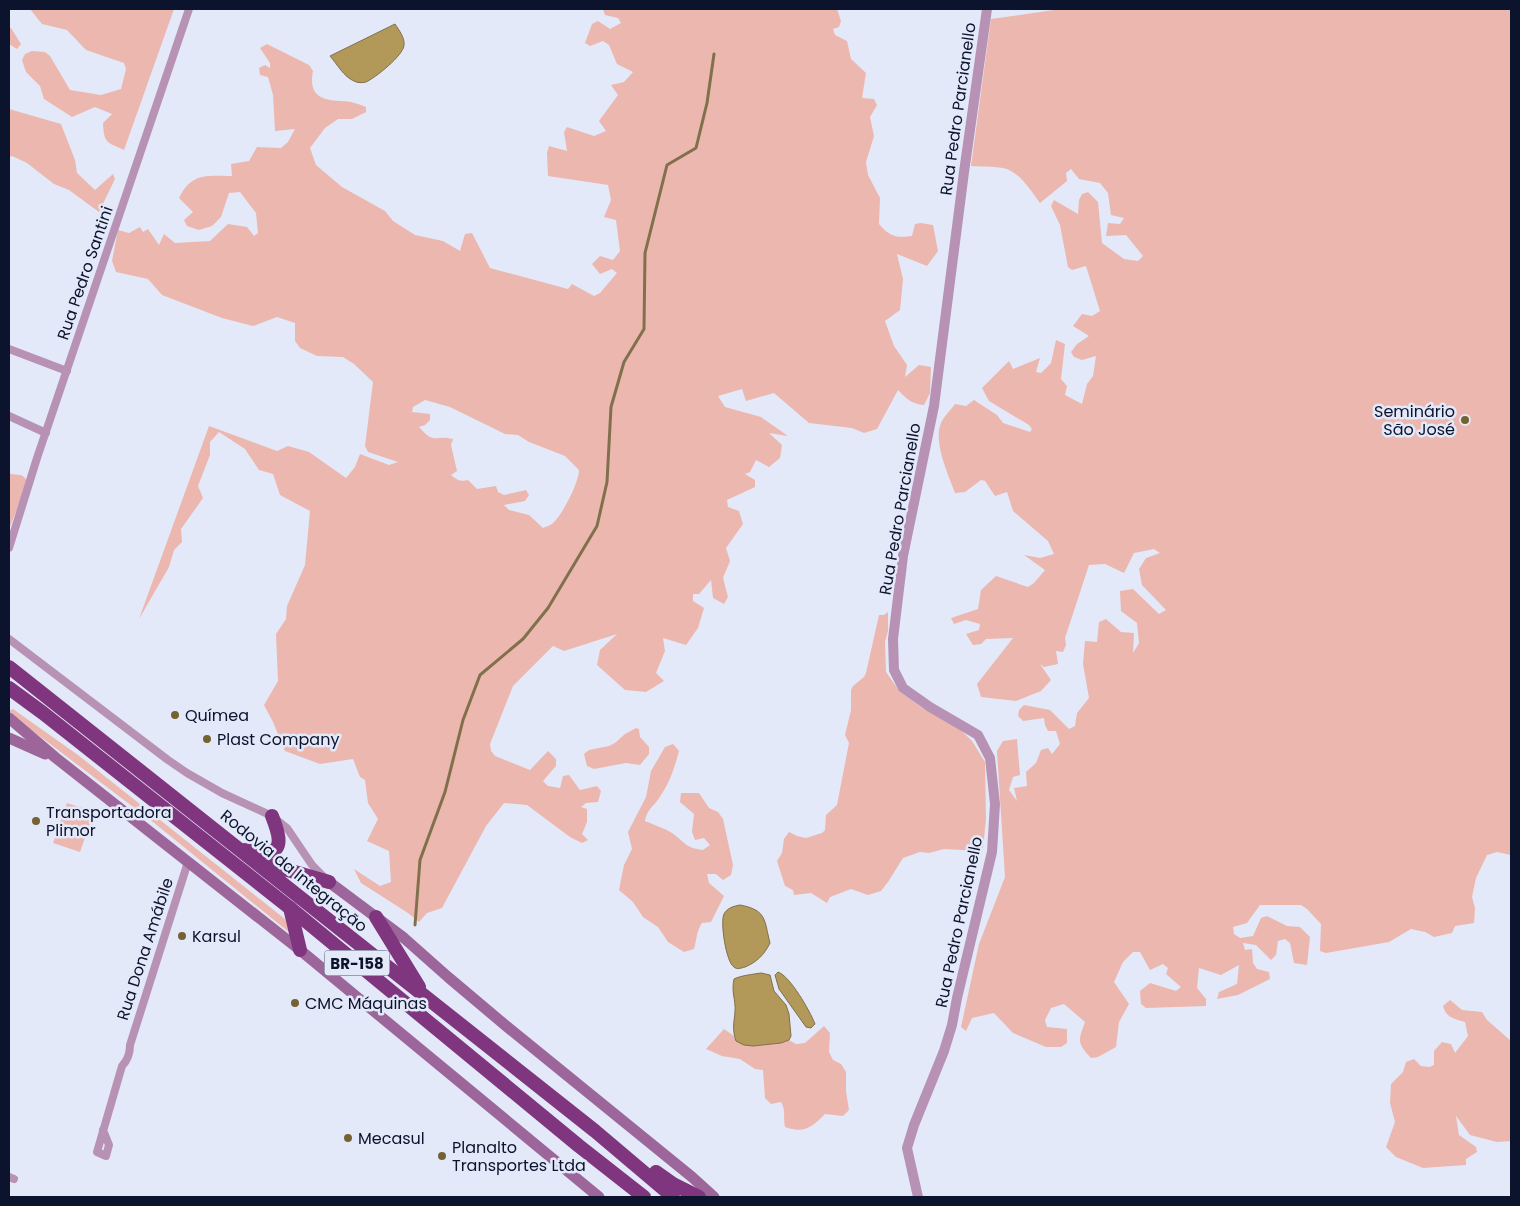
<svg xmlns="http://www.w3.org/2000/svg" width="1520" height="1206" viewBox="0 0 1520 1206" font-family="Poppins,sans-serif">
<rect width="100%" height="100%" fill="#e3e9f9"/>
<g fill="#ecb7af" fill-rule="evenodd">
<path d="M30 9H174L124 150C107 142 104 144 103 123L112 114 95 107 72 117 44 99 40 86 26 72 22 60 25 54 32 51 45 52 50 56 70 90 101 95 121 89 126 69 124 63 86 50 67 30 42 24Z"/>
<path d="M603 9H837L841 21 839 27 833 29 835 35 847 41 851 59 866 73 862 98 874 99 877 105 870 117 874 136 866 162 868 175 880 198 879 224C890 237 896 238 912 236L915 224 921 223 933 225 938 251 927 266 897 254 903 279 900 310 885 321 894 346 907 365 905 377 919 365 931 367 930 393 924 405C911 404 906 398 898 390L877 429 864 433 852 428 809 423 774 393 746 401 742 389 718 396 725 407 761 417 788 436 769 433 782 445 780 458 769 467 756 460 750 472 745 474 755 480V487L727 500 728 507 739 511 743 524 726 548 730 561 723 578 728 597 724 604 713 598 711 580 699 594H693V601L704 608 698 628 686 645 663 638 665 651 656 673 664 681 646 692 625 690 597 665 600 650 617 634 564 651 553 646 513 686 490 744 491 751 495 756 530 770 548 751 556 759V766L543 781 548 786 560 788 563 776 569 775 580 790 597 786 601 791 598 802 586 803 581 807 587 809V822L582 834 588 840 582 843 570 837 527 805 504 803 486 826 442 908 427 913 419 922 408 913 361 883 354 869 380 886 391 882 389 851 367 841 378 819 368 803 365 780 360 777 353 759 320 764 285 751 273 722 264 705 278 681 276 634 286 619 287 606 305 565 310 511 280 495 273 474 259 470 245 449 219 432 210 442V455L198 486 203 498 181 529 182 542 174 550 169 567 139 619 209 426 277 451 288 446 309 452 346 478 355 467 360 454 389 465 398 462 368 452 365 446 373 382 354 364 343 357 317 356 300 348 295 341V323L277 317 253 326 222 318 162 295 148 279 116 272 112 261 118 230 129 233 140 227 143 232 148 229 159 245 164 234 175 243 210 241 228 224 247 227 254 236 258 233 256 213 240 192 229 193 221 217 212 226 199 230 187 226 184 220 193 212 179 198C192 172 207 176 232 176L231 164 249 161 257 147 281 148 288 142 295 129 275 131 273 95 268 77 260 75 259 68 265 65 270 68V63L260 48 267 44 309 65 313 71C307 102 329 100 351 102 356 103 361 105 366 107V112L352 119H338L325 128 310 148 316 165 342 187 385 211 393 221 415 235 443 241 460 251 465 234 472 233 490 268 568 289 572 284 594 296 600 293 617 273 612 269 600 274 592 264 600 256 613 260 620 251 616 220 604 217 611 200 608 185 548 176 547 153 549 146 567 151 564 132 567 127 594 136 606 131 599 121 618 95 611 85 624 82 633 72 617 64 609 45 603 41 590 46 585 43 592 24 598 21 610 29 621 23 618 18 605 15ZM425 400 450 407 505 434 518 435 529 442 565 456 579 470C579 482 563 514 553 523 551 525 546 527 543 528L529 515 509 510 504 505 525 501 529 495 526 490 504 495 498 492 496 486 477 489 468 480C460 482 457 480 451 475L457 471 451 445 453 439C433 434 436 446 419 427L425 425 430 420V414L412 412 413 407Z"/>
<path d="M1061 9H1511V855L1497 852 1487 855 1476 878 1472 897 1475 908 1474 923 1455 926 1452 933 1434 937 1425 932 1411 929 1389 942 1326 953 1320 951 1321 924 1307 909 1301 905H1260L1247 923 1233 927 1234 934 1240 938 1253 936 1261 918 1267 916 1287 926 1300 927 1310 937 1307 965 1294 963 1290 943 1285 939 1278 941 1276 955 1271 960 1256 945 1243 943 1245 950 1252 949 1253 963 1257 969 1269 972 1270 979 1238 995 1217 999 1219 992 1237 984 1239 965 1221 975 1199 968 1197 988 1206 999V1006L1146 1008 1141 1004 1140 991 1150 983 1176 991 1181 987 1166 974 1168 968 1163 964 1150 970 1140 952H1133L1123 962 1114 982 1129 1004 1119 1022 1116 1047 1098 1057 1091 1058C1077 1043 1078 1041 1085 1022L1064 1004 1051 1008 1045 1020 1047 1027 1067 1029V1043L1061 1047H1046L1013 1033 994 1013 972 1018 966 1031 961 1027 979 944 1005 877 997 751 1003 741 1017 739 1020 775 1013 777 1009 790 1017 801 1014 788 1027 786 1026 772 1036 763 1041 750 1048 748 1052 754 1060 744 1056 731H1048L1045 725 1044 718 1023 721 1018 716 1019 710 1024 705 1050 710 1069 729 1075 726 1077 713 1089 698 1083 664 1085 641 1097 642 1099 622 1106 619 1121 632 1134 633 1133 653 1139 643 1137 623 1121 611 1120 591 1133 589 1159 614 1166 610 1142 585 1139 569 1146 558 1160 553 1154 549 1134 553 1124 573 1105 564 1089 565 1065 638 1066 645 1063 652 1056 651 1058 664 1044 667 1040 664 1051 680 1041 691 1016 701 981 697 977 684 1013 638 986 639 981 644 973 645 966 634 979 630 980 624 966 620 954 624 951 618 978 609 981 590 996 576 1028 587 1034 583 1045 570 1024 555 1040 558 1054 554 1048 541 1013 511 1007 492 995 496 985 481 981 480 965 492 955 493C948 474 933 442 941 423 944 416 951 410 955 404L966 406 974 400 997 415 1003 423 1030 432 1032 429 1029 425 989 401 982 388 1009 361 1013 369 1040 358 1036 372 1041 373 1051 363 1056 340 1065 344 1061 379 1067 386 1065 395 1082 404 1087 384 1093 376 1096 356 1082 360 1074 357 1071 352 1077 344 1089 336 1073 326 1082 314 1092 316 1100 311 1086 266 1072 270 1068 267 1060 225 1051 206 1054 200 1078 214 1079 200 1082 194 1088 192 1098 202 1102 243 1124 259 1138 261 1143 256 1126 235 1106 236 1108 223 1120 224 1124 218 1111 215 1108 193 1100 183 1079 179 1071 169 1066 173 1067 181 1040 203C1031 191 1019 171 1003 168 993 166 981 167 971 166L991 19Z"/>
<path d="M9 28H11L21 44 17 49 9 44Z"/>
<path d="M9 109 61 124 75 160 77 173 95 190 113 174 115 179 99 212 69 190 54 184 27 163 12 156 9 157Z"/>
<path d="M9 473C18 477 21 471 28 482L9 529Z"/>
<path d="M888 612V631L885 642 886 672 900 692 921 707 961 730 972 741 985 762 986 819 983 848 980 851 944 849 929 853 920 852 903 858 888 882 881 891 868 895 851 889 830 897 827 903 811 893 794 895 793 890 785 886 777 861 782 853 784 839 789 832 797 836 806 838 822 833 825 830 826 815 837 805 849 743 845 735 851 710V690L853 686 864 677 866 673 879 615H884Z"/>
<path d="M13 709 78 755 285 919 290 933 153 822 29 728 9 711Z"/>
<path d="M636 728 639 729 640 737 649 747V754L640 765 626 763 594 769 587 766 584 754 589 750 609 746 615 743 625 734Z"/>
<path d="M673 744 679 751C675 766 670 782 661 795 655 806 647 808 645 821 654 825 664 828 672 833 685 842 685 848 703 850L710 845 704 838 695 840 692 832 694 814 680 802 681 793H699L709 808 718 812 723 819 733 865 731 875 723 880 716 874H707L709 883 724 896 711 922 702 923C696 932 697 939 694 949L684 952 668 942 658 927 643 917 633 902 619 890 624 865 632 849 628 832 646 797 651 771 665 747Z"/>
<path d="M67 803 94 812 80 852 53 843Z"/>
<path d="M1450 1000 1462 1010 1482 1012 1487 1020 1511 1041V1141L1497 1142 1470 1135 1456 1116 1459 1135 1476 1147 1477 1152 1466 1159V1165L1423 1168 1396 1157 1386 1147 1395 1122 1390 1103 1391 1084 1403 1072 1406 1062 1414 1059 1421 1066 1430 1067 1434 1065V1051L1442 1042 1451 1044 1455 1053 1468 1036 1465 1022C1455 1019 1446 1018 1443 1006Z"/>
<path d="M824 1026 830 1033 829 1052 833 1060 841 1064 846 1072V1091L849 1110 843 1116 825 1114C812 1127 804 1134 785 1127 783 1117 786 1110 781 1102L771 1104 765 1098 763 1070 755 1069 740 1059 722 1056 706 1049 724 1029 734 1036 736 1041 781 1043 789 1040 796 1044 805 1043Z"/>
</g>
<g fill="#b29859" stroke="#80704c">
<path d="M395 24C399 30 405 38 404 45 404 55 375 78 366 82 363 83 357 83 354 81 344 77 337 64 330 56Z"/>
<path d="M740 905C767 910 764 920 770 943 764 955 757 962 745 967 741 968 737 970 734 967 726 962 720 922 724 914 727 908 734 906 740 905Z"/>
<path d="M778 972C790 976 810 1011 815 1024L811 1028 806 1027 779 989 775 975Z"/>
<path d="M761 973 770 975 774 991 786 1005 789 1014 791 1036 789 1040 781 1043 753 1046 744 1045 736 1041C732 1029 734 1023 735 1012 736 1000 731 992 734 979 739 976 754 974 761 973Z"/>
</g>
<g fill="none" stroke-linecap="round" stroke-linejoin="round">
<path stroke="#80704c" stroke-width="3" d="M415 925 420 860 445 792 463 720 480 675 523 639 548 608 597 526 607 482 611 407 624 362 644 329 645 253 667 165 696 148 707 103 714 54"/>
<g stroke="#b892b5" stroke-width="8">
<path d="M9 349 67 371"/>
<path d="M9 416 46 433"/>
<path d="M9 548 37 458 189 9"/>
<path d="M9 639 168 760 187 773 222 793 272 816 287 828 312 865 326 879"/>
<path d="M103 1130 109 1145 106 1156 97 1152 122 1066C128 1060 130 1052 130 1045L188 862"/>
<path d="M9 1177 14 1179"/>
</g>
<path stroke="#b892b5" stroke-width="10" d="M918 1197 907 1148 914 1125 944 1051 952 1025 957 998 992 852 995 804 990 758 978 735 930 707 903 688 894 670 893 639 903 556 934 406 964 172 987 9"/>
<g stroke="#9d669a" stroke-width="11">
<path d="M9 718 56 758 300 950 599 1197"/>
<path d="M9 738 45 754"/>
<path d="M329 882 404 938 448 977 505 1025 692 1177 714 1197"/>
</g>
<g stroke="#80367e" stroke-width="14">
<path d="M9 667 595 1131 673 1197"/>
<path d="M9 688 43 713 290 908 579 1146 644 1197"/>
<path d="M245 850C280 857 285 849 272 816"/>
<path d="M260 862 329 882"/>
<path d="M290 908 300 950"/>
<path d="M376 917 419 987"/>
<path d="M656 1172 673 1184 699 1197"/>
</g>
</g>
<g fill="#756231" stroke="#e3e9f9" stroke-width="2">
<circle cx="1465" cy="420" r="5"/>
<circle cx="175" cy="715" r="5"/>
<circle cx="207" cy="739" r="5"/>
<circle cx="36" cy="821" r="5"/>
<circle cx="182" cy="936" r="5"/>
<circle cx="295" cy="1003" r="5"/>
<circle cx="348" cy="1138" r="5"/>
<circle cx="442" cy="1156" r="5"/>
</g>
<g text-anchor="middle" dominant-baseline="central" stroke-width="5" stroke-linejoin="round" paint-order="stroke">
<rect fill="#e3e9f9" stroke="#4c536a" stroke-width="1" x="324.5" y="950.5" width="65" height="25" rx="4"/>
<g font-size="15" font-weight="bold" fill="#0b132d">
<text x="357" y="963">BR-158</text>
</g>
<g font-size="16" fill="#0b132d" stroke="#e3e9f9">
<text transform="translate(958 109) rotate(-82)">Rua Pedro Parcianello</text>
<text transform="translate(85 273) rotate(-71)">Rua Pedro Santini</text>
<text transform="translate(900 509) rotate(-80)">Rua Pedro Parcianello</text>
<text transform="translate(294 871) rotate(39)">Rodovia da Integração</text>
<text transform="translate(959 922) rotate(-78)">Rua Pedro Parcianello</text>
<text transform="translate(145 949) rotate(-72)">Rua Dona Amábile</text>
</g>
<g font-size="16" fill="#0b132d" stroke="#e3e9f9" text-anchor="start">
<text x="1455" y="411" text-anchor="end">Seminário<tspan x="1455" dy="18">São José</tspan></text>
<text x="185" y="715">Químea</text>
<text x="217" y="739">Plast Company</text>
<text x="46" y="812">Transportadora<tspan x="46" dy="18">Plimor</tspan></text>
<text x="192" y="936">Karsul</text>
<text x="305" y="1003">CMC Máquinas</text>
<text x="358" y="1138">Mecasul</text>
<text x="452" y="1147">Planalto<tspan x="452" dy="18">Transportes Ltda</tspan></text>
</g>
</g>
<rect width="1520" height="1206" fill="none" stroke="#0b132d" stroke-width="20"/>
</svg>
